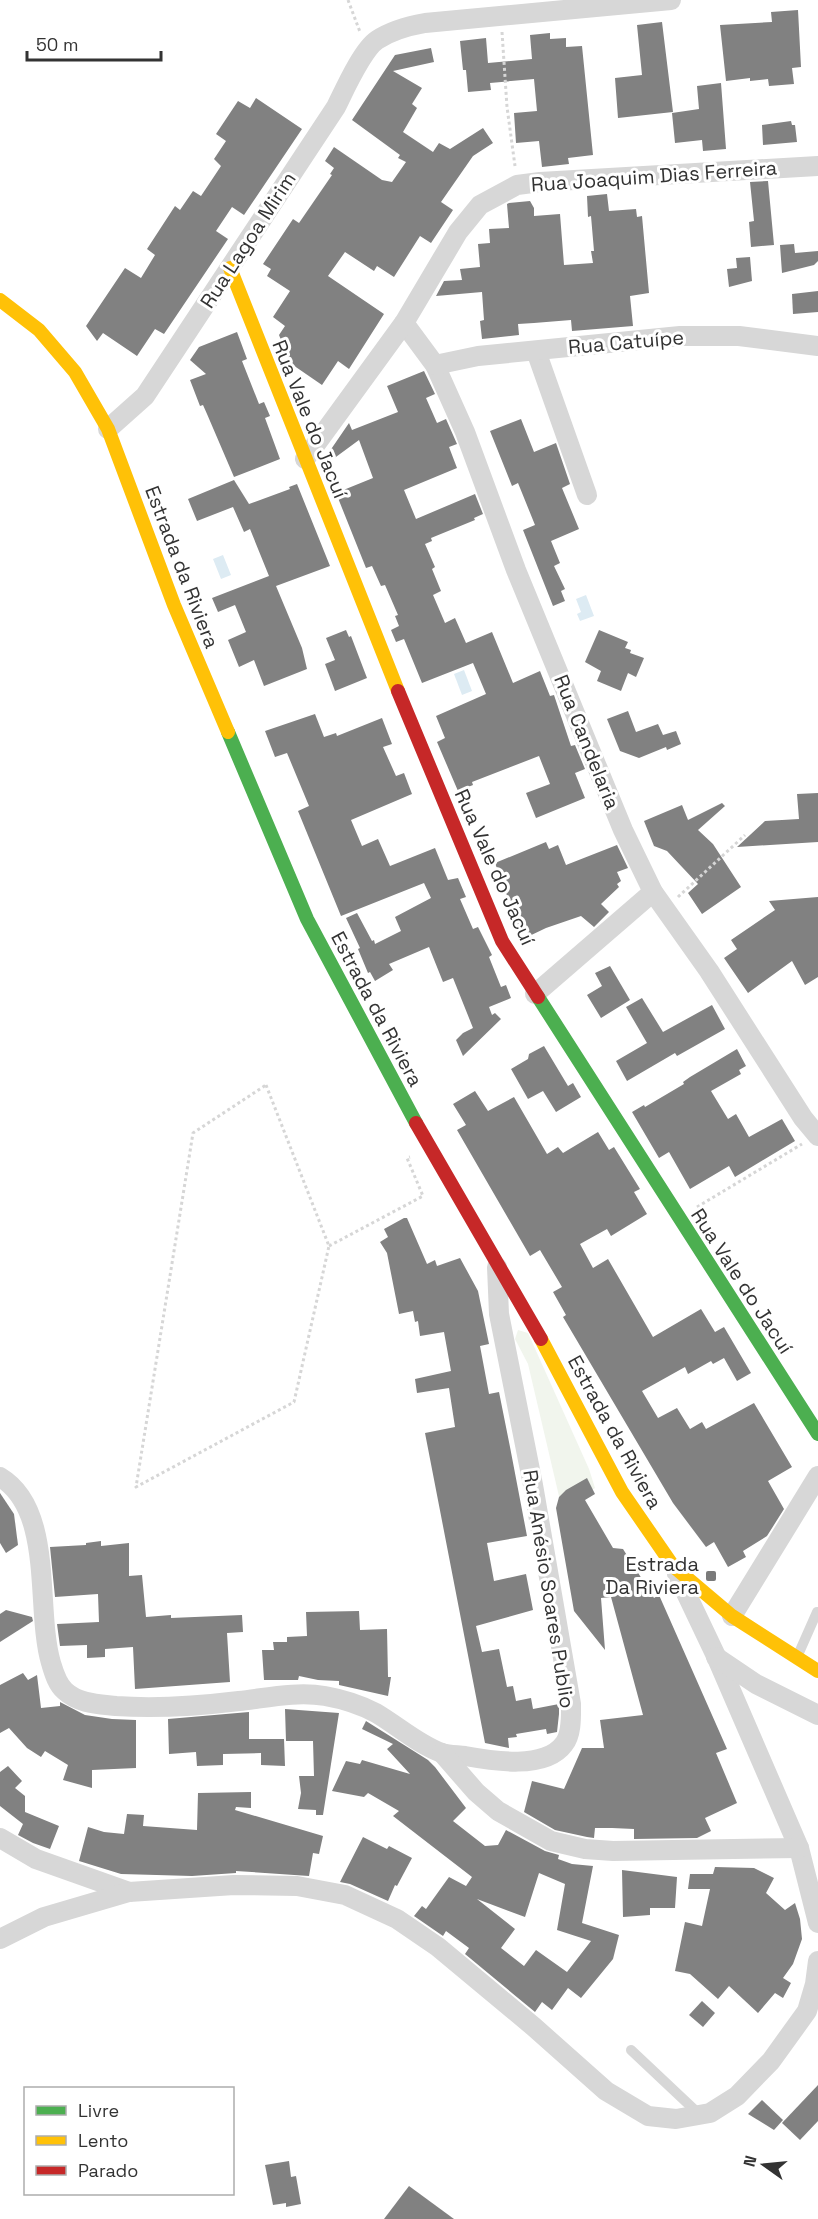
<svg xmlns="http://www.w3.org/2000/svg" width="818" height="2219" viewBox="0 0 818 2219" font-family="'Space Grotesk',sans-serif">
<rect width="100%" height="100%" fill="#fff"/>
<path fill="#f1f5ed" d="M518 1330 528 1333 589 1469 595 1488 562 1509 528 1364 515 1339Z"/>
<g fill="#ddebf3">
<path d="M223 555 231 575 221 579 213 559Z"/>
<path d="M586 595 594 616 580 621 577 614 581 612 576 599Z"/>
<path d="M464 670 472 691 462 695 454 674Z"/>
</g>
<g fill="#818181" fill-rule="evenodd">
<path d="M798 10 801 67 792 68 794 84 769 86 768 79 750 81V78L726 81 720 25 772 22 771 12Z"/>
<path d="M662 22 673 112 618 118 615 78 642 75 637 25Z"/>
<path d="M550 33V39L566 38V47L582 46 593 155 568 158 569 164 542 167 539 141 516 143 514 113 537 111 534 79 490 83 491 90 468 92 466 70H463L460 41 486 38 488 63 532 59 530 35Z"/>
<path d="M431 48 434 62 393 71 422 88 412 104 417 108 403 132 433 152 439 143 450 149 483 128 493 143 473 156 441 202 453 210 431 243 420 236 394 277 377 266 374 271 345 252 328 276 384 314 349 369 338 361 322 385 290 363 279 335 285 326 273 317 290 291 267 276 271 269 263 264 293 219 299 223 332 175 330 174 334 168 325 161 334 147 382 180 392 182 406 162 398 158 400 155 352 120 395 55Z"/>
<path d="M721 83 726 149 703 151 702 140 675 143 672 113 699 109 697 86Z"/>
<path d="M256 98 302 129 244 215 232 207 216 231 228 239 164 334 155 329 137 356 103 333 97 341 86 326 125 268 141 278 155 255 147 249 175 206 180 210 193 191 201 196 221 166 214 159 226 141 216 134 238 101 250 108Z"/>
<path d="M791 121 792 125H795L797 142 763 145 762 125Z"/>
<path d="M768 181 774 245 751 247 749 222 754 221 750 182Z"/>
<path d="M607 194 609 211 636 209 637 217 642 216 649 293 630 296 633 326 572 331 571 320 534 323 518 324 519 335 482 339 480 321 484 320 482 292 436 296 444 281 462 280 460 269 480 267 478 244 490 243 489 229 509 228 507 204 509 203 530 201 534 208V216L560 214 564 265 593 263 591 251H594L591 216 588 217 587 196Z"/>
<path d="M794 244 795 253 818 251V261L814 265 782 273 780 245Z"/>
<path d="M750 257 752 281 729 287 727 269 737 268 736 258Z"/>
<path d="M818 291V312L793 314 792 294Z"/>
<path d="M237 332 247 359 242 361 259 404 264 402 270 416 265 418 280 459 234 477 207 414 203 405 200 406 190 380 206 374 190 360 199 347Z"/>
<path d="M424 371 435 394 426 398 437 423 446 419 457 444 449 447 457 468 404 490 416 519 475 494 483 514 474 518 475 520 431 538 432 541 425 544 435 567 432 569 441 591 433 595 445 623 455 618 466 643 492 632 513 683 540 671 550 696 554 695 571 746 575 745 585 769 575 773 585 798 536 818 526 793 550 784 539 756 472 782 473 785 458 791 437 742 445 738 436 716 486 694 473 663 422 683 404 639 396 642 391 630 399 626 395 616 398 615 385 585 381 586 372 566 366 568 336 493 373 478 359 440 325 465 323 461 349 423 352 430 398 412 387 386Z"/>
<path d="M521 419 534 452 556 443 570 484 562 488 579 529 551 541 560 563 554 566 565 589 561 591 565 601 553 606 523 530 535 525 518 483 512 486 490 431Z"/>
<path d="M234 480 249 504 290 489 289 487 297 484 330 566 276 586 302 648 307 669 264 686 254 660 239 667 228 640 246 632 235 605 218 612 212 598 269 576 250 529 244 532 233 507 197 521 188 499Z"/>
<path d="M346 630 349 637 351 636 367 678 335 691 325 664 335 660 326 638Z"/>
<path d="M599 630 628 642 625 648 631 650 630 653 644 658 636 677 628 673 621 691 597 681 601 671 585 662Z"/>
<path d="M628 711 636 732 658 724 663 735 676 731 681 744 667 750 666 747 639 758 620 751 607 719Z"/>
<path d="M315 714 324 737 336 733 337 736 382 718 392 744 383 747 396 776 404 773 412 794 351 820 362 846 378 839 390 866 435 848 448 880 458 878 466 897 460 899 473 929 478 927 492 955 489 957 501 987 506 985 511 998 489 1007 492 1015 495 1013 501 1019 463 1056 456 1040 463 1033 473 1028 453 978 443 982 429 947 389 964 393 970 375 981 370 972 368 973 358 949 360 948 346 918 357 913 372 941 374 940 375 944 401 931 395 917 431 898 424 883 341 916 298 811 309 806 287 753 275 757 265 731Z"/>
<path d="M818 793V842L737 847 765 821 799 819 797 794Z"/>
<path d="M722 803 725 806 698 830 713 844 741 887 702 914 688 893 698 884 667 851 654 846 644 821 682 805 688 820Z"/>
<path d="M546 842 549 849 558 845 566 865 617 845 628 868 617 872 621 881 617 884 619 887 601 904 609 912 594 927 581 916 546 928 523 939 495 863Z"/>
<path d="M818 897V977L805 985 792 961 748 993 724 958 737 949 731 940 775 910 769 901Z"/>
<path d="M610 966 630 1000 601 1018 587 995 602 986 595 973Z"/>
<path d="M642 998 663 1032 712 1005 725 1029 677 1056 675 1053 627 1081 616 1061 647 1043 626 1007Z"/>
<path d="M544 1046 568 1086 573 1083 581 1097 556 1112 543 1091 528 1099 511 1069 528 1059 529 1054Z"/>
<path d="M737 1049 746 1066 739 1070 741 1074 711 1091 728 1119 736 1114 749 1137 782 1119 795 1141 735 1177 729 1166 690 1189 669 1152 659 1158 632 1112 644 1105 645 1107 684 1084 683 1082 690 1077Z"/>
<path d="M475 1091 488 1111 514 1097 547 1154 558 1147 563 1153 598 1132 609 1150 614 1147 640 1189 634 1192 647 1214 611 1236 607 1229 580 1244 593 1268 608 1259 653 1337 701 1309 715 1332 724 1327 751 1373 737 1381 724 1358 713 1364 711 1361 688 1374 685 1367 642 1391 658 1418 677 1408 690 1429 702 1422 706 1429 754 1403 792 1467 768 1481 784 1509 767 1536 743 1551 746 1557 728 1567 714 1542 706 1547 673 1503 563 1317 566 1315 553 1292 562 1287 540 1250 530 1256 457 1130 466 1125 453 1104Z"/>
<path d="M404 1218H407L427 1264 435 1260 437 1266 460 1258 478 1291 489 1344 480 1346 489 1394 499 1392 510 1447 527 1536 487 1543 494 1581 526 1574 533 1610 476 1626 482 1652 499 1649 507 1687 513 1686 516 1701 531 1698 533 1709 559 1704V1714L557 1732 547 1734 546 1729 516 1734 517 1737 508 1738 509 1748 485 1743 425 1433 455 1427 449 1388 417 1393 415 1379 451 1371 444 1332 420 1336 418 1321 415 1322 413 1311 399 1314 387 1253 380 1242 388 1237 384 1229Z"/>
<path d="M587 1478 595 1494 585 1500 613 1548 623 1549 654 1598 659 1595 727 1749 716 1753 737 1803 705 1818 711 1831 697 1838 634 1839V1829L612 1828H595L594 1838 587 1837 555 1830 524 1812 532 1781 564 1789 582 1748H604L600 1720 643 1715 611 1597 601 1598 605 1650 574 1611 556 1508 559 1497 566 1490Z"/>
<path d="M0 1493 14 1514 18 1545 6 1553 0 1543Z"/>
<path d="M101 1541V1546L129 1543V1576L142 1575 146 1617 171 1615V1618L242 1615 243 1632 227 1633 230 1682 135 1689 133 1647 105 1649V1657L87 1658V1645L60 1646 57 1624 99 1622 98 1594 55 1597 50 1547 86 1545V1543Z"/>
<path d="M6 1610 32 1617 33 1621 0 1642V1614Z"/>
<path d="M359 1611 360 1630 387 1629 388 1677H391L388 1696 339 1685V1681L318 1680 299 1676 298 1680H264L262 1650H274L273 1642H287V1637L307 1636 306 1612Z"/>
<path d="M23 1673 28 1680 37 1675 41 1708 60 1706V1702L85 1715 112 1719 136 1720V1768L92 1770V1788L63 1780 68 1765 45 1751 41 1757 27 1748 9 1728 0 1733V1685Z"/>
<path d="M285 1709 339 1713 323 1815H316V1810L298 1809 301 1793 299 1776H314L313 1741H286Z"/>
<path d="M249 1712V1739H284L285 1766 261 1765V1753L223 1754V1765L197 1766 196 1752 169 1754 168 1719Z"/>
<path d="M366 1721 428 1760 435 1767 466 1808 453 1821 485 1846 498 1845 506 1830 545 1851 559 1855 558 1859 572 1864 593 1866 582 1923 619 1935 613 1959 581 1998 568 1988 552 2010 542 2002 535 2012 465 1954 469 1948 446 1931 443 1936 414 1916 422 1906 426 1909 449 1877 466 1886 472 1877 393 1816 399 1811 368 1793 364 1797 332 1791 346 1761 360 1764 362 1760 410 1774 387 1749 393 1744 362 1729ZM539 1873 565 1884 557 1930 591 1941 567 1972 536 1950 524 1966 501 1948 515 1929 477 1899 525 1917Z"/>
<path d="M8 1766 22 1781 15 1788 25 1796V1812L59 1826 50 1849 33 1843 18 1835 23 1824 0 1806V1772Z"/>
<path d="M251 1792V1808L236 1807 235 1810 323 1836 319 1854 313 1853 309 1876 236 1871V1873L192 1876 121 1874 79 1861 88 1827 104 1832 124 1834 127 1814 144 1815 143 1826 197 1830 198 1793Z"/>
<path d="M363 1837 387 1849 389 1846 412 1858 397 1886 395 1885 388 1901 350 1884 340 1882Z"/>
<path d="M715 1867 754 1868 774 1878 766 1893 785 1910 795 1903 800 1919 802 1939 793 1964 783 1978 791 1983 783 1998 775 1993 758 2013 729 1986 718 1999 690 1974 675 1971 685 1922 702 1926 710 1889H688L690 1874H713Z"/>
<path d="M622 1870 677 1877 675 1908H650V1915L623 1917Z"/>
<path d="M702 2001 715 2013 703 2027 689 2015Z"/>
<path d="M818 2085V2121L800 2140 782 2123Z"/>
<path d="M762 2100 783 2120 774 2130 748 2114Z"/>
<path d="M289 2161 291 2177 296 2176 301 2204 286 2207V2203L273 2205 265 2165Z"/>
<path d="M409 2186 454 2219H384Z"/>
</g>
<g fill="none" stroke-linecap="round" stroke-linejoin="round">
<g stroke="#d6d6d6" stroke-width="3" stroke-dasharray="3 3" stroke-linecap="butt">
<path d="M348 0 360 32"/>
<path d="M502 32 507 107 515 166"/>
<path d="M678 897 745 835"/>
<path d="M266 1085 329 1246 294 1402 136 1487 193 1133Z"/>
<path d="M697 1207 802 1144"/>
<path d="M329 1246 423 1196 407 1158 410 1157"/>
</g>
<g stroke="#d7d7d7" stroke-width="10">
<path d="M798 1655 817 1612"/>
<path d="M631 2050 700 2115"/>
</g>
<g stroke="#d7d7d7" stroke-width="20">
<path d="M404 323 435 365 465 432 516 570 623 830 653 892 709 971 803 1118 818 1136"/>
<path d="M536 351 587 495"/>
<path d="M435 365 478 356 680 336H739L818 346"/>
<path d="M108 429 145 396 336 107C344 91 362 50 377 40 392 30 408 26 425 23L671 0"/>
<path d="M305 459 404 323 458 232 480 205 517 185 540 182 818 166"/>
<path d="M535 994 653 892"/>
<path d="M0 1477C55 1510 35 1609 51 1663 54 1673 57 1684 65 1691 79 1704 99 1704 116 1706 157 1709 198 1706 239 1701 266 1698 297 1691 325 1696 342 1699 361 1705 376 1713 398 1726 419 1745 442 1753 449 1755 458 1755 465 1756 493 1761 545 1770 564 1744 572 1734 571 1716 571 1704L533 1485 499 1314 497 1267"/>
<path d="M677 1574 716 1656 799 1848 818 1923"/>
<path d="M732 1616 818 1476"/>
<path d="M716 1657 756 1684 818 1715"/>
<path d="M442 1753 476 1792 498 1811 551 1841 585 1849 613 1851 799 1848"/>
<path d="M0 1838 36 1859 129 1892"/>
<path d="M0 1939 44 1917 129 1892 234 1885 297 1886 345 1895 397 1919 438 1947 534 2027 606 2091 648 2116 676 2119 710 2113 737 2096 771 2061 807 2011 815 1984 818 1961"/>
</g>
<g stroke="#4caf50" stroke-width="14">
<path d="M228 732 307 919 416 1123"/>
<path d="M538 997 818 1434"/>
</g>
<g stroke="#ffc107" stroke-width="14">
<path d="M230 268 398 691"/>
<path d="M0 300 39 330 75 372 108 429 174 605 228 732"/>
<path d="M541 1339 622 1492 673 1566 732 1616 818 1671"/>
</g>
<g stroke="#c62828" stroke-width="14">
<path d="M398 691 502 941 538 997"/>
<path d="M416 1123 541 1339"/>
</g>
</g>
<rect fill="#7a7a7a" stroke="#fff" stroke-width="2" x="705" y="1570" width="12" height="12" rx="3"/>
<g text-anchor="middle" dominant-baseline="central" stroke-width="6" stroke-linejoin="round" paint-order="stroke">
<g font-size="20" fill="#333" stroke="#fff">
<text transform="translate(654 176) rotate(-4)">Rua Joaquim Dias Ferreira</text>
<text transform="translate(248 240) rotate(-57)">Rua Lagoa Mirim</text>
<text transform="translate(626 342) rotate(-5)">Rua Catuípe</text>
<text transform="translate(310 419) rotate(68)">Rua Vale do Jacuí</text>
<text transform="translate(182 567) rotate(69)">Estrada da Riviera</text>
<text transform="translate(587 742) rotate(68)">Rua Candelaria</text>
<text transform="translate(495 867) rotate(66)">Rua Vale do Jacuí</text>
<text transform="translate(377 1009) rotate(62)">Estrada da Riviera</text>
<text transform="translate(742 1281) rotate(57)">Rua Vale do Jacuí</text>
<text transform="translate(615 1432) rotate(61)">Estrada da Riviera</text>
<text transform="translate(549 1589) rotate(81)">Rua Anésio Soares Publio</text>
</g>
<g font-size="20" fill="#333" stroke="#fff" text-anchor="end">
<text x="699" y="1564">Estrada<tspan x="699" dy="23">Da Riviera</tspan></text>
</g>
</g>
<rect x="24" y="2087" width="210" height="108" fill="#ffffff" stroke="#adadad" stroke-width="1.5"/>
<rect x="36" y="2106" width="30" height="9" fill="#4caf50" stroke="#adadad" stroke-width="1.5"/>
<text x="78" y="2117" font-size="18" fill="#333333">Livre</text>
<rect x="36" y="2136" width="30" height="9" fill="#ffc107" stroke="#adadad" stroke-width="1.5"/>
<text x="78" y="2147" font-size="18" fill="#333333">Lento</text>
<rect x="36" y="2166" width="30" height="9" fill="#c62828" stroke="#adadad" stroke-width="1.5"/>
<text x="78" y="2177" font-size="18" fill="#333333">Parado</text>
<g transform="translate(764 2165) rotate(285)" stroke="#ffffff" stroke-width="4.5" paint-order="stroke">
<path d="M0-4.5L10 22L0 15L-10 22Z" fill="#333333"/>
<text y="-9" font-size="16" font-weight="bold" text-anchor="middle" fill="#333333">N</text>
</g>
<path d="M27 51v9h134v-9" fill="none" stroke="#333333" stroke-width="3"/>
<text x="36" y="51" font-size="18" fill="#333333" stroke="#ffffff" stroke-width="4.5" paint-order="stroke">50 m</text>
</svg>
